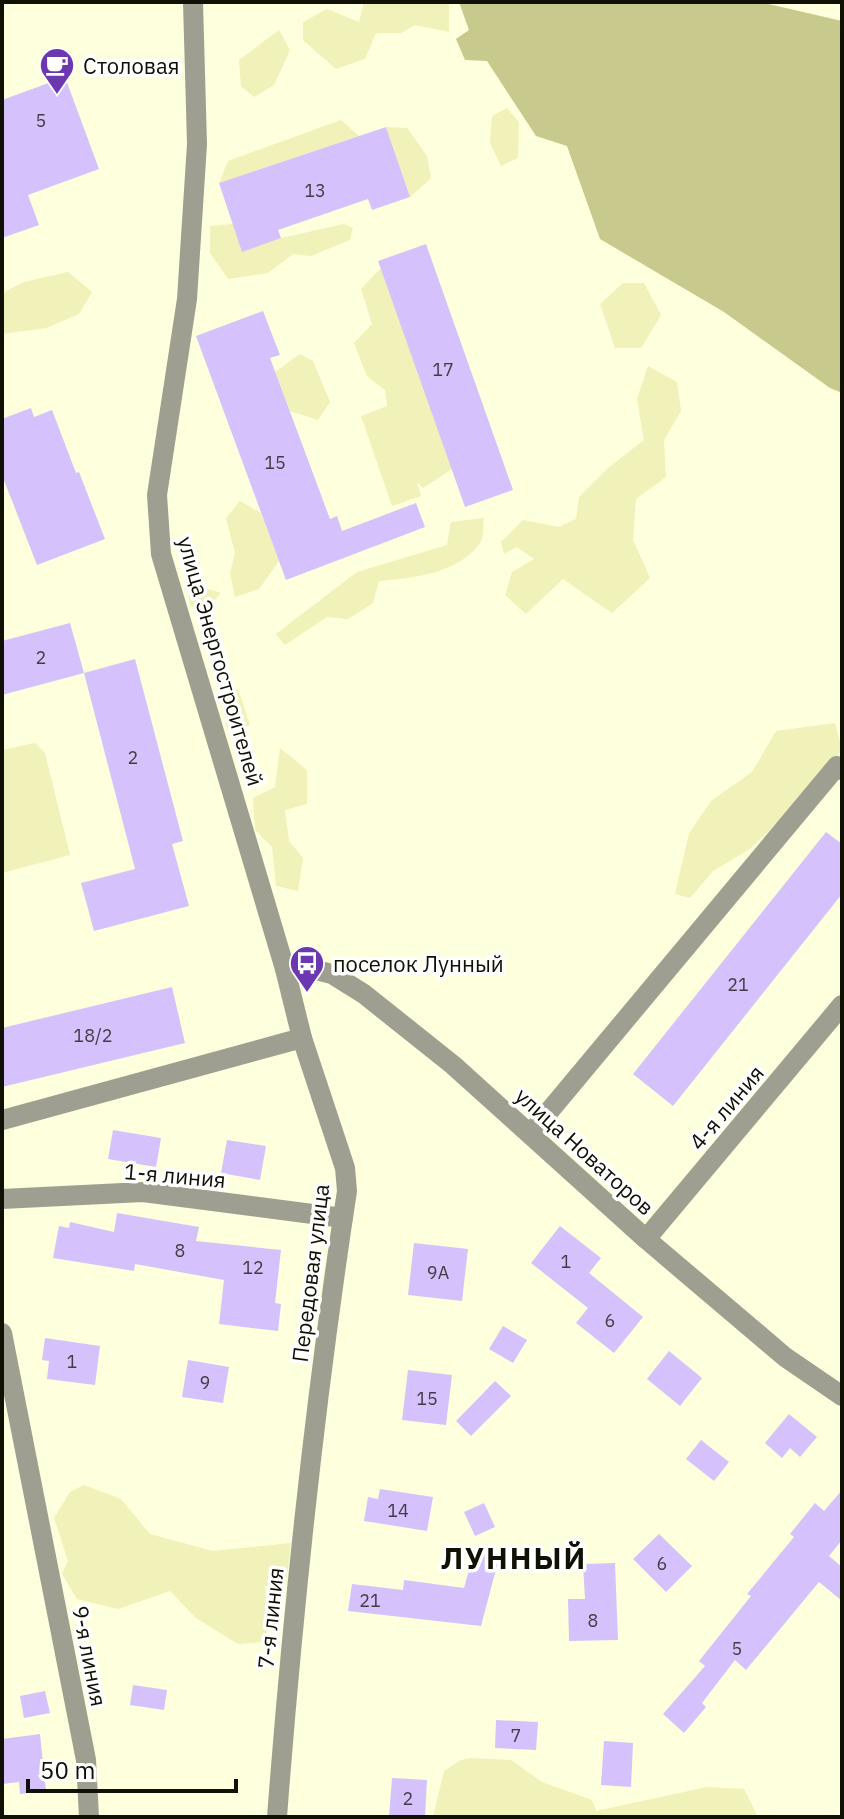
<svg xmlns="http://www.w3.org/2000/svg" width="844" height="1819" viewBox="0 0 844 1819" font-family="'IBM Plex Sans',sans-serif">
<rect width="100%" height="100%" fill="#feffdc"/>
<g fill="#f0f2b9">
<path d="M364 2H449V32L415 25 401 33H376L365 59 336 69 303 40V22L327 9 359 22Z"/>
<path d="M279 30 290 50 274 85 254 97 241 86 239 60Z"/>
<path d="M507 108 519 122 518 158 501 166 490 143 492 116Z"/>
<path d="M341 120 359 136 219 183 228 161Z"/>
<path d="M386 127 407 128 427 156 431 178 410 197Z"/>
<path d="M233 224 242 251 281 238 344 224 353 228 350 240 311 256 293 254 268 273 228 279 210 253V226Z"/>
<path d="M381 268 452 469 423 488 417 482 421 496 392 506 361 416 387 406 385 390 367 376 354 343 372 324 361 289Z"/>
<path d="M68 272 92 292 79 314 46 328 2 334V293L24 282Z"/>
<path d="M623 283H644L661 315 641 348H615L600 304Z"/>
<path d="M300 354 313 361 330 402 318 420 290 411 275 372Z"/>
<path d="M648 366 677 382 681 411 664 440 666 477 636 499 633 540 650 578 612 613 563 579 526 614 505 595 512 572 534 559 517 547 504 554 501 542 523 520 559 527 576 519 579 497 608 468 644 440 637 399Z"/>
<path d="M240 501 261 513 279 561 259 589 235 597 230 573 235 553 226 518Z"/>
<path d="M484 518C483 526 484 537 480 543 458 574 413 578 379 581L373 603 348 619 327 617 285 645 276 634 357 572 447 545 451 522Z"/>
<path d="M188 583 221 593 207 608 190 606Z"/>
<path d="M238 689 250 725 227 730 222 697Z"/>
<path d="M835 723 842 750 809 791 750 849 713 871 690 898 675 894 689 833 711 801 752 772 776 731Z"/>
<path d="M35 743 45 753 70 855 2 873V750Z"/>
<path d="M280 748 307 770V804L285 810 289 841 303 858 298 891 276 886 272 847 255 830 253 798 275 787Z"/>
<path d="M84 1485 121 1499 150 1534 213 1551 291 1543 286 1585 264 1586 276 1617 262 1642 238 1644 196 1618 170 1591 118 1609 77 1599 62 1574 68 1561 54 1518 70 1492Z"/>
<path d="M470 1758 511 1760 542 1782 592 1800 596 1811 707 1787 744 1789 758 1817H433L444 1771 461 1760Z"/>
</g>
<path fill="#c8c98c" d="M459 2H760L842 21V393L830 388 724 312 600 239 567 146 536 136 487 61 465 60 456 39 469 30Z"/>
<g fill="#d5c2fc">
<path d="M65 77 99 169 28 195 39 225 2 238V100Z"/>
<path d="M386 127 410 197 372 210 368 199 278 230 281 238 242 252 219 183Z"/>
<path d="M426 244 513 490 465 507 378 261Z"/>
<path d="M263 311 280 355 270 358 330 519 337 516 342 531 416 503 425 527 286 580 196 336Z"/>
<path d="M31 408 34 417 52 410 76 473 79 472 105 539 37 565 2 475V419Z"/>
<path d="M70 623 84 673 2 695V641Z"/>
<path d="M135 659 183 841 172 844 189 906 94 931 81 883 135 869 84 673Z"/>
<path d="M826 832 842 844V894L673 1106 633 1074Z"/>
<path d="M172 987 185 1043 2 1087V1028Z"/>
<path d="M113 1130 161 1138 156 1167 108 1159Z"/>
<path d="M227 1140 266 1146 260 1180 221 1173Z"/>
<path d="M117 1213 199 1227 196 1241 281 1250 275 1303 281 1304 278 1331 219 1324 224 1280 135 1264 134 1271 53 1258 59 1226 69 1228 70 1222 114 1232Z"/>
<path d="M560 1226 601 1258 589 1273 643 1317 614 1353 576 1323 588 1308 531 1263Z"/>
<path d="M414 1243 468 1249 462 1301 408 1295Z"/>
<path d="M503 1326 527 1340 513 1363 489 1349Z"/>
<path d="M45 1338 100 1346 95 1385 47 1379 49 1361 42 1360Z"/>
<path d="M669 1351 702 1378 680 1406 647 1379Z"/>
<path d="M188 1360 229 1367 223 1403 182 1397Z"/>
<path d="M408 1370 452 1375 446 1425 402 1420Z"/>
<path d="M495 1381 511 1396 471 1436 456 1421Z"/>
<path d="M789 1414 817 1437 800 1457 790 1448 782 1458 765 1443Z"/>
<path d="M701 1440 729 1462 714 1481 686 1459Z"/>
<path d="M380 1489 433 1497 427 1531 364 1521 368 1497 378 1499Z"/>
<path d="M842 1490V1540L829 1556 842 1567V1601L819 1582 746 1670 735 1660 702 1703 706 1707 684 1733 663 1714 705 1666 699 1661 751 1596 747 1594 794 1537 790 1534 815 1503 824 1511Z"/>
<path d="M484 1503 495 1527 475 1536 464 1512Z"/>
<path d="M659 1534 692 1566 666 1592 633 1559Z"/>
<path d="M474 1551 499 1558 481 1626 348 1611 352 1584 403 1590 404 1580 464 1588Z"/>
<path d="M615 1563 618 1640 569 1641 568 1599H585L583 1564Z"/>
<path d="M133 1685 167 1690 164 1710 130 1705Z"/>
<path d="M45 1691 50 1713 24 1718 20 1696Z"/>
<path d="M496 1720 538 1722 536 1750 495 1748Z"/>
<path d="M40 1734 46 1791 20 1794 19 1782 2 1784V1739Z"/>
<path d="M604 1741 633 1743 631 1787 601 1785Z"/>
<path d="M392 1778 427 1780 425 1817H389Z"/>
</g>
<g fill="none" stroke-linecap="round" stroke-linejoin="round">
<g stroke="#9f9f91" stroke-width="20">
<path d="M193 2 197 144 187 299 157 495 161 554 285 969 302 1038 345 1168 347 1191C315 1399 293 1608 277 1817"/>
<path d="M285 969 304 967 332 974 364 994 453 1065 646 1239 785 1357 842 1396"/>
<path d="M2 1120 302 1038"/>
<path d="M531 1133 837 766 842 770"/>
<path d="M2 1199 143 1192 343 1218"/>
<path d="M646 1239 842 1005"/>
<path d="M2 1333 86 1760 89 1817"/>
</g>
</g>
<defs>
<g id="cafe-pin" transform="scale(1.8)"><path d="M0 17L-7.5 6A9.5 9.5 0 1 1 7.5 6Z" fill="#6c38af" stroke="#fff"/><path d="M-5.5-4.5H6V0H3Q3 3.5 0 3.5H-2.5Q-5.5 3.5-5.5 0ZM3-3.2v2h1.7v-2ZM-6 4.5H4V6H-6Z" fill="#fff"/></g>
<g id="bus-pin" transform="scale(1.8)"><path d="M0 17L-7.5 6A9.5 9.5 0 1 1 7.5 6Z" fill="#6c38af" stroke="#fff"/><path d="M-5-6H5V4H4V6H2V4H-2V6H-4V4H-5ZM-3.5-4V0h7V-4ZM-3.5 1.2v1.5H-2V1.2ZM2 1.2v1.5H3.5V1.2Z" fill="#fff"/></g>
</defs>
<g fill-rule="evenodd">
<use href="#cafe-pin" x="57" y="65"/>
<use href="#bus-pin" x="307" y="963"/>
</g>
<g text-anchor="middle" dominant-baseline="central" stroke-width="7" stroke-linejoin="round" paint-order="stroke">
<g font-size="18" fill="#413c43">
<text x="41" y="120">5</text>
<text x="315" y="190">13</text>
<text x="443" y="369">17</text>
<text x="275" y="462">15</text>
<text x="41" y="657">2</text>
<text x="133" y="757">2</text>
<text x="738" y="984">21</text>
<text x="93" y="1035">18/2</text>
<text x="180" y="1250">8</text>
<text x="566" y="1261">1</text>
<text x="253" y="1267">12</text>
<text x="438" y="1272">9А</text>
<text x="610" y="1320">6</text>
<text x="72" y="1361">1</text>
<text x="205" y="1382">9</text>
<text x="427" y="1398">15</text>
<text x="398" y="1510">14</text>
<text x="662" y="1563">6</text>
<text x="370" y="1600">21</text>
<text x="593" y="1620">8</text>
<text x="737" y="1648">5</text>
<text x="516" y="1735">7</text>
<text x="408" y="1798">2</text>
</g>
<g font-size="22" fill="#101005" stroke="#fff" text-anchor="start">
<text x="83" y="65">Столовая</text>
<text x="333" y="963">поселок Лунный</text>
</g>
<g font-size="22" fill="#101005" stroke="#fff">
<text transform="translate(221 661) rotate(74)">улица Энергостроителей</text>
<text transform="translate(726 1107) rotate(-50)">4-я линия</text>
<text transform="translate(585 1151) rotate(42)">улица Новаторов</text>
<text transform="translate(175 1175) rotate(5)">1-я линия</text>
<text transform="translate(310 1273) rotate(-83)">Передовая улица</text>
<text transform="translate(270 1618) rotate(-84)">7-я линия</text>
<text transform="translate(90 1656) rotate(79)">9-я линия</text>
</g>
<g font-size="30" font-weight="bold" letter-spacing="2" fill="#101005" stroke="#fff">
<text x="514" y="1557">ЛУННЫЙ</text>
</g>
</g>
<rect width="844" height="1819" fill="none" stroke="#101005" stroke-width="8"/>
<path d="M28 1779v12h208v-12" fill="none" stroke="#101005" stroke-width="4"/>
<text x="40" y="1779" font-size="24" fill="#101005" stroke="#ffffff" stroke-width="6" paint-order="stroke">50 m</text>
</svg>
